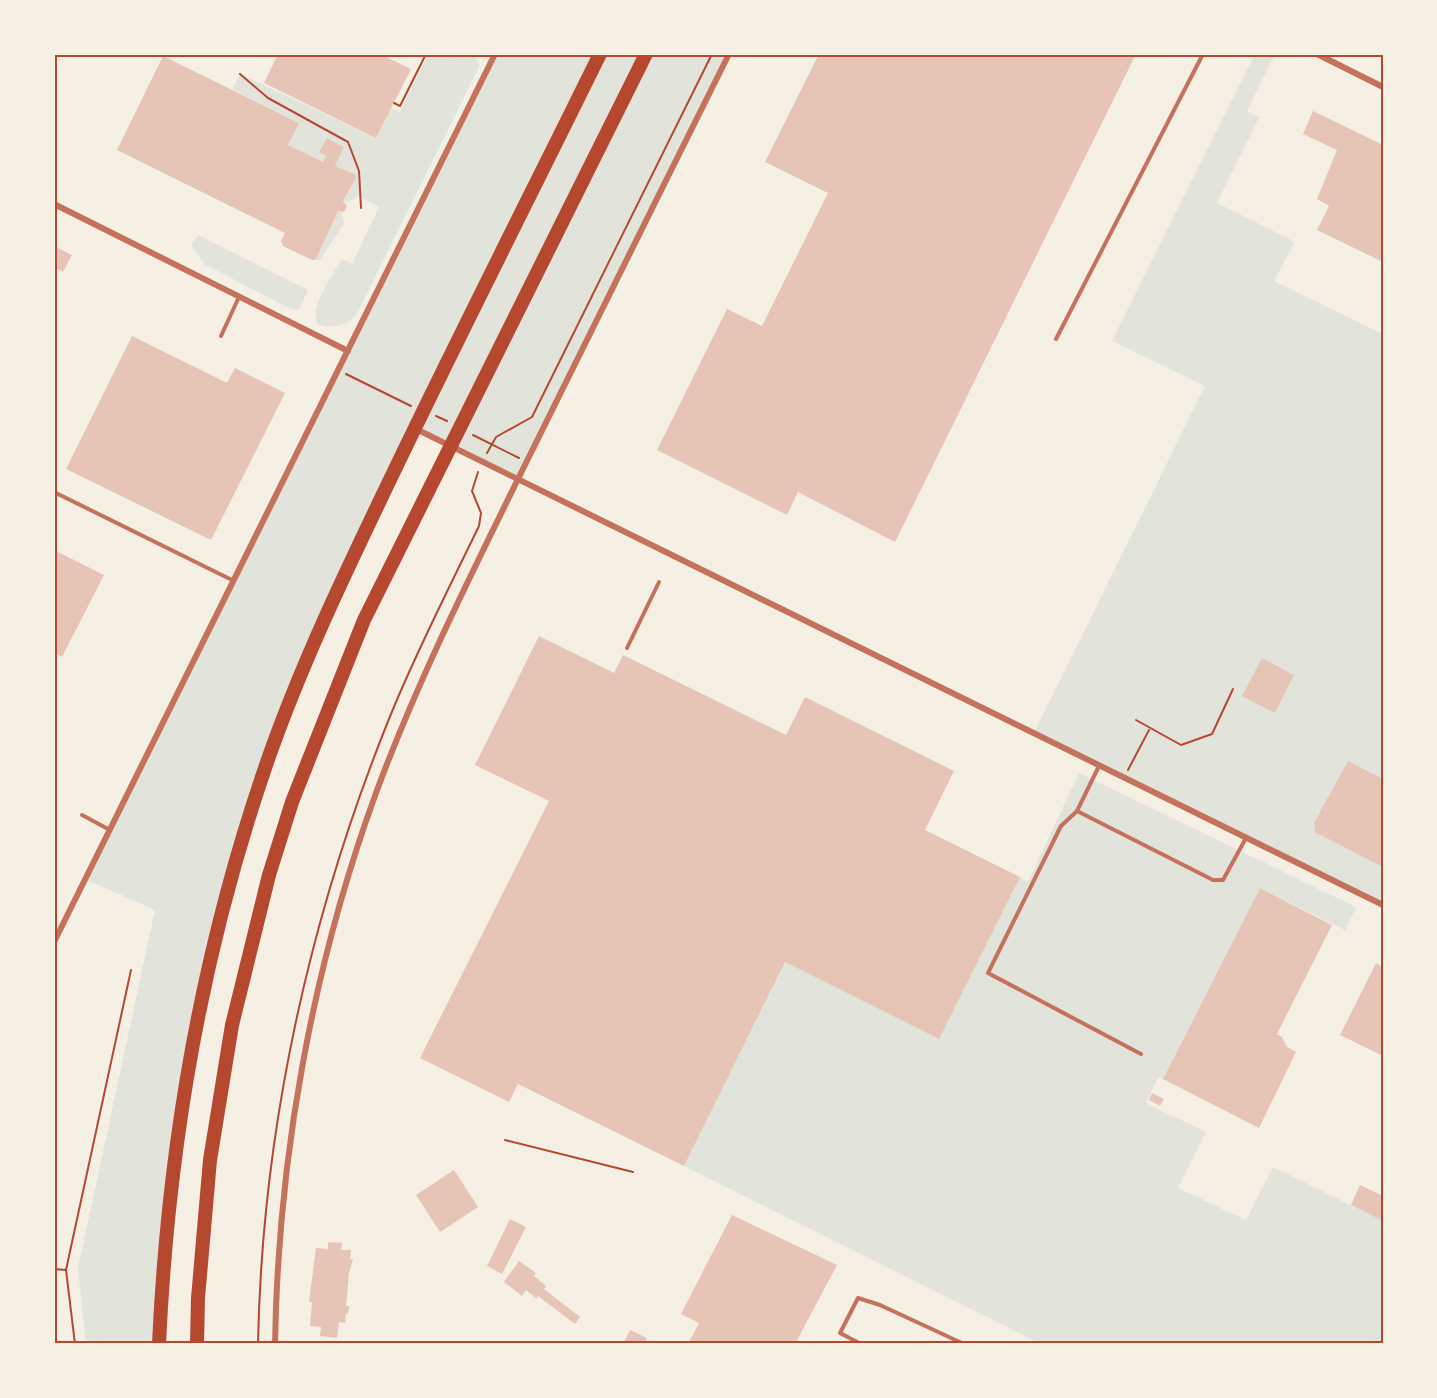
<svg xmlns="http://www.w3.org/2000/svg" width="1437" height="1398" viewBox="0 0 1437 1398" font-family="'Fira Sans',sans-serif">
<rect width="100%" height="100%" fill="#f6efe4"/>
<g fill="#e2e4dc">
<path d="M428 54H445L454 58 456 54C468 54 477 52 479 67L355 317C343 326 333 329 318 325 309 305 332 277 342 259L352 264 379 207 358 196 347 203 343 201 356 178 355 174 335 166 344 147 327 138 319 152 326 156 323 162 288 145 298 123 232 89 240 74 376 138 391 108 400 112Z"/>
<path d="M495 54H729L518 480 414 429 266 764 190 1048 159 1344H86L78 1268 155 910 85 879Z"/>
<path d="M1255 54H1275L1247 111 1259 117 1217 203 1295 242 1274 281 1383 334V905L1034 733 1205 386 1112 341Z"/>
<path d="M338 211 342 213 344 223 320 260H312L316 259Z"/>
<path d="M198 235 308 290 299 310 291 309 204 264 191 245Z"/>
<path d="M1079 773 1356 907 1345 930 1260 888 1163 1079 1158 1077 1146 1103 1206 1132 1178 1188 1246 1220 1273 1167 1383 1221V1344H1041L684 1166 785 962 939 1038 1020 877 1028 882Z"/>
</g>
<g fill="#e6c5b7">
<path d="M278 54H380L411 69 376 138 264 83Z"/>
<path d="M819 54H1136L895 542 798 492 787 515 657 450 727 309 762 326 828 193 765 162Z"/>
<path d="M163 56 299 123 288 145 323 162 326 156 319 152 327 138 344 147 335 166 355 174 356 178 343 201 347 206 344 212 338 211 316 259 312 260 283 246 281 241 285 233 117 150Z"/>
<path d="M1313 111 1383 145V262L1317 230 1329 206 1317 199 1337 150 1303 134Z"/>
<path d="M54 246 72 255 63 272 54 267Z"/>
<path d="M132 336 227 383 235 368 285 393 211 540 66 469Z"/>
<path d="M54 550 104 575 62 657 54 653Z"/>
<path d="M539 636 614 673 623 655 786 735 805 697 954 771 925 830 1020 877 939 1039 785 962 684 1166 518 1084 509 1102 420 1058 549 801 475 765Z"/>
<path d="M1262 658 1294 675 1275 713 1242 696Z"/>
<path d="M1348 761 1383 779V867L1315 832 1314 823Z"/>
<path d="M1260 888 1332 925 1277 1034 1282 1037 1287 1047 1296 1052 1259 1128 1163 1079Z"/>
<path d="M1376 963 1383 967V1056L1340 1035Z"/>
<path d="M1152 1093 1164 1099 1160 1106 1149 1100Z"/>
<path d="M454 1170 478 1207 440 1232 416 1195Z"/>
<path d="M1360 1185 1383 1196V1221L1351 1205Z"/>
<path d="M732 1215 837 1265 795 1344H688L699 1323 681 1314Z"/>
<path d="M510 1219 526 1227 502 1274 487 1266Z"/>
<path d="M328 1242 342 1243 341 1250H351L350 1259H353L349 1273 346 1306H349L348 1314 346 1313 345 1323 339 1322 337 1338 320 1336 321 1327 310 1326 312 1302H309L316 1248 328 1249Z"/>
<path d="M519 1261 536 1273 534 1276 546 1286 544 1289 580 1317 575 1324 538 1296 537 1299 526 1290 522 1296 504 1282Z"/>
<path d="M630 1330 647 1338 644 1344H623Z"/>
</g>
<g fill="none" stroke-linecap="round" stroke-linejoin="round">
<g stroke="#b5482f" stroke-width="2">
<path d="M240 74 268 98 348 142 359 171 361 208"/>
<path d="M394 103 400 106 426 54"/>
<path d="M346 374 411 406"/>
<path d="M436 416 447 421"/>
<path d="M473 435 519 458"/>
<path d="M487 453 496 437 532 417 712 54"/>
<path d="M1136 720 1181 745 1212 734 1233 689"/>
<path d="M1128 770 1149 730"/>
<path d="M505 1140 633 1172"/>
<path d="M54 1269 66 1270"/>
<path d="M75 1344 66 1270 131 970"/>
<path d="M258 1344C262 1129 310 913 391 714 417 650 449 588 479 526L481 513 472 491 478 472"/>
</g>
<g stroke="#c5725c" stroke-width="4">
<path d="M221 336 239 297"/>
<path d="M1056 339 1203 54"/>
<path d="M54 492 232 580"/>
<path d="M627 648 659 582"/>
<path d="M1099 766 1077 811 1213 880H1223L1246 838"/>
<path d="M1077 811 1061 826 988 973 1141 1054"/>
<path d="M82 815 110 830"/>
<path d="M861 1344 840 1333 858 1298 880 1305 964 1344"/>
</g>
<g stroke="#c5725c" stroke-width="6">
<path d="M1317 54 1383 87"/>
<path d="M54 204 348 351"/>
<path d="M414 428 1383 905"/>
<path d="M54 942 495 54"/>
<path d="M275 1344C278 1158 312 968 376 793 416 684 468 581 519 477 588 336 659 195 729 54"/>
</g>
<g stroke="#b5482f" stroke-width="14">
<path d="M159 1344C168 1147 201 955 265 768 301 663 350 563 398 463 464 326 533 190 600 54"/>
<path d="M197 1344 198 1298 210 1160 232 1025 269 875 292 802 364 620 646 54"/>
</g>
</g>
<rect width="1437" height="1398" fill="none" stroke="#f6efe4" stroke-width="111"/>
<rect x="56" y="56" width="1326" height="1286" fill="none" stroke="#b5482f" stroke-width="2"/>
</svg>
